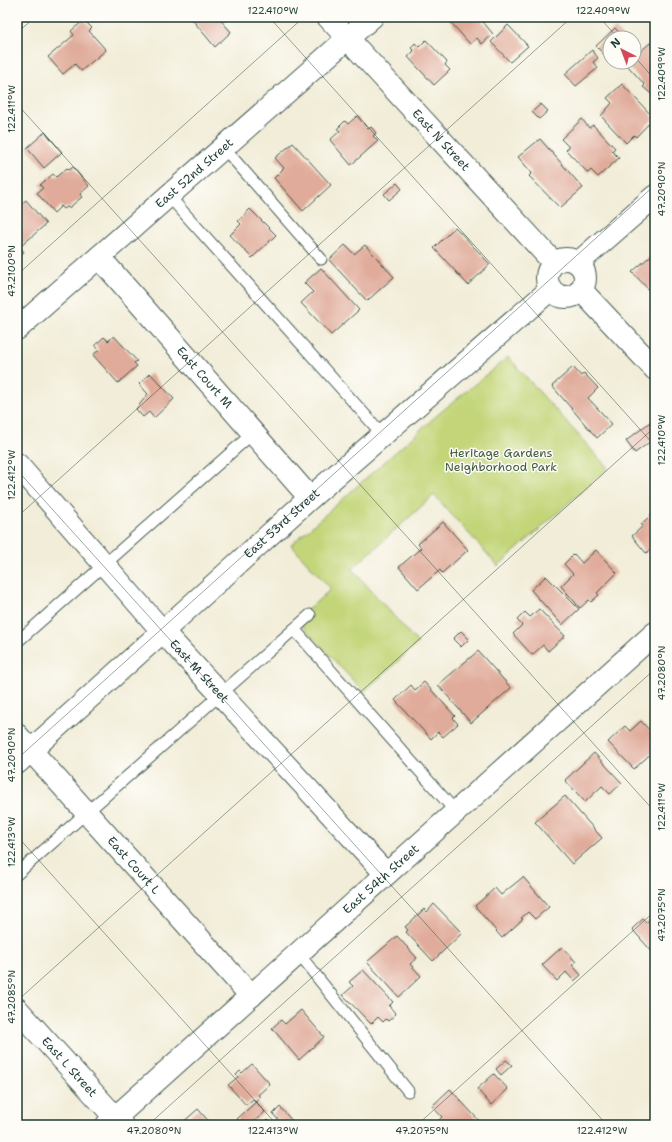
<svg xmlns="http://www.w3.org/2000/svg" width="672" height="1142" viewBox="0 0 672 1142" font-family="'Shantell Sans',sans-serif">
<rect width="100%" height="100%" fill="#fdfcf7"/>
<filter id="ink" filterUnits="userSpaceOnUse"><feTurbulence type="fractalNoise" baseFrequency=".025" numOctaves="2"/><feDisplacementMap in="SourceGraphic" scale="8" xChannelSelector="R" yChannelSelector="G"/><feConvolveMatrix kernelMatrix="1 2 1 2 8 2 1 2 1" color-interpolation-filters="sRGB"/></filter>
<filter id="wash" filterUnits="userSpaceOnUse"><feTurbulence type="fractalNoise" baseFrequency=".012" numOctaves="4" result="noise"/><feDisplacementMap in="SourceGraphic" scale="16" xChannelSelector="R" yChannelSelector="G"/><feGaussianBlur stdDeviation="0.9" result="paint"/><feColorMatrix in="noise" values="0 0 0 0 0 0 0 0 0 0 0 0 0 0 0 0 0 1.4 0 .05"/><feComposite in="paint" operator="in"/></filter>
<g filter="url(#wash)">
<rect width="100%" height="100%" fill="#f2edd8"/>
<path fill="#c3d578" stroke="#718956" d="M508 357 608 468 498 566 434 495 352 569 418 643 364 692 296 620 331 589 291 545 436 416Z"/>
<g id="blocks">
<g fill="#e0ab9a">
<path d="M190 17H218L231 32 215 47Z"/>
<path d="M446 17H479L493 34 482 44 477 38 470 44Z"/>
<path d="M84 20 92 28 89 31 106 50 81 71 75 64 63 74 48 57 74 35 71 31Z"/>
<path d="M508 25 528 46 510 62 491 42Z"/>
<path d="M615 28 624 38H610V61L596 46Z"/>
<path d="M426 40 447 62 445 65 450 70 434 85 408 57 414 51 411 48 415 43 419 47Z"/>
<path d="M650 43 655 48V97L643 87 645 85 626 64 628 62H634V57Z"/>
<path d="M592 50 598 58 593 62 598 68 576 86 565 74Z"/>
<path d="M622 84 654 118 636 137 634 135 626 143 601 116 612 103 607 98Z"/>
<path d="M541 104 548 111 539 119 532 112Z"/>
<path d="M357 116 368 129 371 127 376 133 373 136 378 141 351 165 330 140 340 131 337 129 345 121 348 124Z"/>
<path d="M582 119 589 128 593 125 615 148 612 151 619 158 598 177 591 170 588 173 566 150 569 147 561 139Z"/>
<path d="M45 132 62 152 44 168 27 148Z"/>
<path d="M540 139 583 188 560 208 529 176 532 173 518 157Z"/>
<path d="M293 143 331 185 303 211 274 178 284 168 275 158Z"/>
<path d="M73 167 89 186 80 194 82 197 69 208 67 207 64 209 61 206 54 213 37 193 43 188 40 185 53 174 56 177 67 168 69 170Z"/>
<path d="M397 183 402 189 389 200 384 194Z"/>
<path d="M26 200 46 224 20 247 24 252 17 258V208Z"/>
<path d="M250 209 276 235 252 258 230 235 241 224 238 221Z"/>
<path d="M455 227 490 264 468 285 434 248Z"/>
<path d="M345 245 354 254 365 245 394 277 367 301 329 260Z"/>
<path d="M655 252V290L652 293 632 272Z"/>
<path d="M321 268 359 310 331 335 301 303 313 292 304 283Z"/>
<path d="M114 336 137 361 134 363 137 366 118 383 93 355 99 350 95 345 104 337 108 341Z"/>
<path d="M573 367 581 376 584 373 598 388 588 398 612 424 597 438 552 386Z"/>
<path d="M150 373 174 399 154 418 149 412 143 417 136 409 148 394 139 384Z"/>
<path d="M654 419 655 438 635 453 626 441Z"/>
<path d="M655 512V546L646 553 632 536 643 526 641 524Z"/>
<path d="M443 522 468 550 442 573 440 570 418 589 399 567 421 548 418 544Z"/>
<path d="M596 550 617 573 597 593 599 595 591 602 589 600 580 608 561 586 573 574 564 564 574 554 582 563Z"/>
<path d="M546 576 579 609 562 625 531 590Z"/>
<path d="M539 609 565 636 548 651 543 645 532 655 513 634 522 625 517 620 525 612 530 617Z"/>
<path d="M461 631 469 639 461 647 453 639Z"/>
<path d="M478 651 511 688 471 723 438 685Z"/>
<path d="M424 682 455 716 453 718 458 724 443 737 438 732 431 739 395 700 411 685 415 690Z"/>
<path d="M641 721 655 736V750L634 769 608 742 625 726 630 731Z"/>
<path d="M594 753 622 783 610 794 602 786 585 802 565 780Z"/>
<path d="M565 796 602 838 572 864 535 822Z"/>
<path d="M523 877 549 907 535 919 528 912 521 918 523 919 502 938 475 906 495 888 501 895Z"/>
<path d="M434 904 462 933 433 961 406 932 408 930 405 927 424 909 427 912Z"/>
<path d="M655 914V955L632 929 643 919 646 923Z"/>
<path d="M397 936 417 958 410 964 421 976 399 997 367 962Z"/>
<path d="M562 947 576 962 572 965 581 975 574 981 566 972 557 981 542 965Z"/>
<path d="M363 970 393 1002 389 1006 396 1014 388 1021 386 1019 383 1022 378 1017 371 1024 343 995 353 986 349 982Z"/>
<path d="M301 1010 324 1037 299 1060 272 1028 281 1020 285 1024Z"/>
<path d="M506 1060 512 1065 501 1075 496 1069Z"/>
<path d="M252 1064 270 1084 258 1095 260 1097 255 1101 253 1099 246 1105 228 1085 238 1077 236 1075 240 1071 242 1073Z"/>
<path d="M494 1074 508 1089 491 1105 477 1089Z"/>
<path d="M450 1089 483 1125H434L442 1117 432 1106Z"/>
<path d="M256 1102 265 1112 250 1125H243L237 1119Z"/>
<path d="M280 1107 293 1122 289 1125H283L273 1114Z"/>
<path d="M198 1109 212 1125H180Z"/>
<path d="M268 1120 273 1125H263Z"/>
</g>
</g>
</g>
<g filter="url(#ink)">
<use href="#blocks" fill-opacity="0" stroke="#3f574d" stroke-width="1"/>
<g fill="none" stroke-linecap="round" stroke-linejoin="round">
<g stroke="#3f574d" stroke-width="13">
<g id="service">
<path d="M223 147 321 259"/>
<path d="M168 195 383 435"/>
<path d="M294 629 456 812"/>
<path d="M17 642 253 433"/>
<path d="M17 874 310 615"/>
<path d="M298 953 408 1091"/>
</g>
</g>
<g stroke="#3f574d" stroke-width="24">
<g id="minor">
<path id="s1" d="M328 17 554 263"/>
<path id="s2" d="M99 257 310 498"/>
<circle cx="566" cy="278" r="19"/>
<path d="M578 263 655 196"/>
<path d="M581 290 655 369"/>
<path id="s3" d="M17 329 372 17"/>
<path id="s4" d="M17 464 163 632 386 874"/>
<path id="s5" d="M17 735 251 996"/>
<path id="s6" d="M17 763 310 498 551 289"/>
<path id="s7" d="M17 1009 122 1125"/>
<path id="s8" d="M107 1125 655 633"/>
</g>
</g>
<use href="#service" stroke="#fff" stroke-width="11"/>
<use href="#minor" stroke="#fff" stroke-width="22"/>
</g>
</g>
<path fill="none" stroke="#1f3d34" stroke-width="1" stroke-opacity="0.45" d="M269 17 655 446M599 17 618 38M17 33 35 17M634 56 655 80M17 104 655 812M17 275 304 17M17 470 607 1125M17 517 572 17M17 759 655 185M17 836 277 1125M17 1001 655 427M148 1125 655 669M417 1125 655 911"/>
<g text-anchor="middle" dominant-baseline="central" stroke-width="3" stroke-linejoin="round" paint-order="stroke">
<g font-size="12" fill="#1f3d34" stroke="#fdfcf7">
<text stroke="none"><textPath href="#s1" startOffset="167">East N Street</textPath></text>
<text stroke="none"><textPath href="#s3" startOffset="236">East 52nd Street</textPath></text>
<text stroke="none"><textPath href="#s2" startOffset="160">East Court M</textPath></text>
<text stroke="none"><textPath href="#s6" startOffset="357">East 53rd Street</textPath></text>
<text stroke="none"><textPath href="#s4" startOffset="276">East M Street</textPath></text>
<text stroke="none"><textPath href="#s5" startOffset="175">East Court L</textPath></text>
<text stroke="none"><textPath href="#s8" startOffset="368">East 54th Street</textPath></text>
<text stroke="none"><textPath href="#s7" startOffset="78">East L Street</textPath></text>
</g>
<g font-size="12" fill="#405b42" stroke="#fdfcf7">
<text x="501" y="453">Heritage Gardens<tspan x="501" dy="14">Neighborhood Park</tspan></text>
</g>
</g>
<rect width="672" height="1142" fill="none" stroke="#fdfcf7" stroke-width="44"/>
<g transform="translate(622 50) rotate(318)"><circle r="19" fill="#fdfcf7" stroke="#a4b0a9"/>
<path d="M0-3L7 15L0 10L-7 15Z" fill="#d1495b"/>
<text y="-6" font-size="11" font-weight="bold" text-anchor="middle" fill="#1f3d34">N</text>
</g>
<rect x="22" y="22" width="628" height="1098" fill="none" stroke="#1f3d34" stroke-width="1.5"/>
<g font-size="10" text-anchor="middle" fill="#1f3d34">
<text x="273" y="14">122.410°W</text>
<text x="603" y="14">122.409°W</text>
<text transform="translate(661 74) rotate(-90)" y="4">122.409°W</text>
<text transform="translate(11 109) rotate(-90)" y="4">122.411°W</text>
<text transform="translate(661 189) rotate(-90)" y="4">47.2090°N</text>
<text transform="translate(11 271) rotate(-90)" y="4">47.2100°N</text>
<text transform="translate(661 440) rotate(-90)" y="4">122.410°W</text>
<text transform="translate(11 475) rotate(-90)" y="4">122.412°W</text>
<text transform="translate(661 673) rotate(-90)" y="4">47.2080°N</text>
<text transform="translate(11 755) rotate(-90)" y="4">47.2090°N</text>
<text transform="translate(661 807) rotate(-90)" y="4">122.411°W</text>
<text transform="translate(11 842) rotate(-90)" y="4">122.413°W</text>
<text transform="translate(661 915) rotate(-90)" y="4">47.2075°N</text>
<text transform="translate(11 997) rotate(-90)" y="4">47.2085°N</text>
<text x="154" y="1134">47.2080°N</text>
<text x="273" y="1134">122.413°W</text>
<text x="422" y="1134">47.2075°N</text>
<text x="602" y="1134">122.412°W</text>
</g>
</svg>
